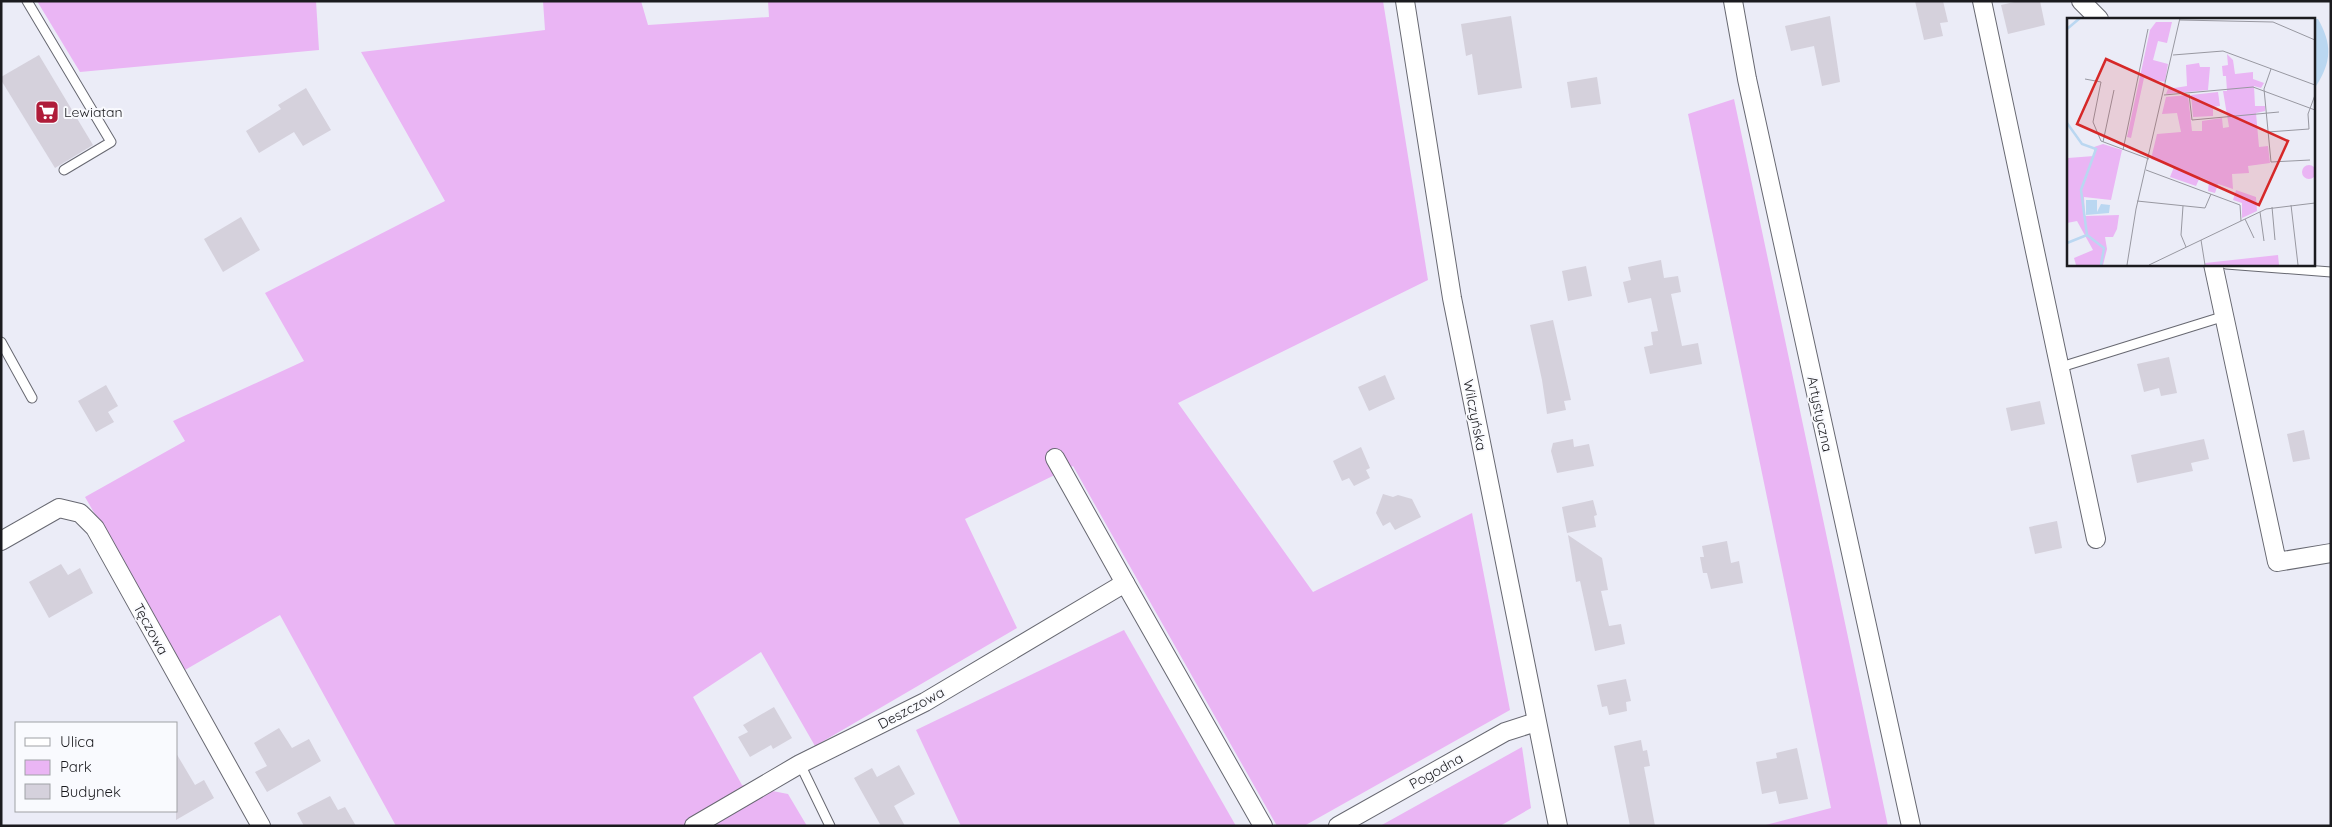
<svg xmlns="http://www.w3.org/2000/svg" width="2332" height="827" viewBox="0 0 2332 827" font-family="Quicksand,sans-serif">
<rect width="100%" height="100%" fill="#ebecf7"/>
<g fill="#eab5f4">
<path d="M37 1H316L319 50 80 72Z"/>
<path d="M543 1H641L648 25 769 17 768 1H1383L1428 280 1178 403 1313 592 1472 513 1510 710 1304 826H1277L1073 466 965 519 1017 628 815 746 761 652 693 697 742 785 788 794 807 826H396L280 615 185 670 85 497 185 441 173 421 304 361 265 293 445 201 361 52 545 30Z"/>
<path d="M1734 99 1888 826H1762L1831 808 1688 114Z"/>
<path d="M1124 630 1236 826H961L916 730Z"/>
<path d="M1522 747 1531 808 1500 826H1380Z"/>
</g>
<path fill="#bad7f1" d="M2313 19H2318C2332 44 2332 61 2316 86H2313Z"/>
<g fill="#d5d1dc">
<path d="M1915 1H1943L1948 22 1940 23 1943 36 1924 40Z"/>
<path d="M2019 1H2040L2045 25 2008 34 2001 5Z"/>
<path d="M1511 16 1522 88 1478 95 1472 54 1466 56 1461 24Z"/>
<path d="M1830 16 1840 82 1822 86 1814 46 1791 51 1785 26Z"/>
<path d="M39 55 93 145 55 168 1 80V77Z"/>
<path d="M1597 77 1601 104 1571 108 1567 82Z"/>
<path d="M306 88 331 130 303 146 294 132 259 153 246 131 281 109 278 105Z"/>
<path d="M241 217 260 250 223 272 204 239Z"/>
<path d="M1661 260 1664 278 1678 276 1681 292 1671 294 1682 346 1698 343 1702 364 1650 374 1644 347 1653 345 1651 332 1658 331 1651 298 1628 303 1623 282 1631 280 1628 267Z"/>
<path d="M1586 266 1592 296 1568 301 1562 271Z"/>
<path d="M1553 320 1571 400 1564 401 1566 410 1547 414 1542 380 1530 325Z"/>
<path d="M2169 357 2177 393 2161 396 2159 388 2144 392 2137 364Z"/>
<path d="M1385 375 1395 399 1369 411 1358 387Z"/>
<path d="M106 385 118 406 108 412 114 422 96 432 78 401Z"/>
<path d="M2040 401 2045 424 2011 431 2006 408Z"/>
<path d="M2304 430 2310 459 2293 462 2287 434Z"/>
<path d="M1573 439 1574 447 1589 444 1594 466 1557 473 1551 451 1553 443Z"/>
<path d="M2204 439 2209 459 2191 463 2193 471 2137 483 2131 455Z"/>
<path d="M1361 447 1370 468 1366 470 1370 478 1354 486 1349 478 1342 481 1333 461Z"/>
<path d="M1383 494 1393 497 1398 495 1412 499 1421 517 1395 530 1390 522 1383 526 1376 513Z"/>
<path d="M1593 500 1597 515 1594 516 1596 527 1567 533 1562 507Z"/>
<path d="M2057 521 2062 548 2035 554 2029 527Z"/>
<path d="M1568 535 1602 558 1608 590 1601 591 1609 626 1621 624 1625 644 1595 651 1580 581 1576 582Z"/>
<path d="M1727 541 1731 563 1739 561 1743 583 1711 589 1707 573H1703L1700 557H1704L1702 546Z"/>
<path d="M61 564 68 575 80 568 93 593 49 618 29 582Z"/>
<path d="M1626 679 1631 701 1626 702 1627 711 1609 715 1607 706 1602 707 1597 685Z"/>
<path d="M774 707 792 738 773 749 771 745 750 757 738 737 748 732 743 725Z"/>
<path d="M279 728 292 748 309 739 321 761 267 792 255 772 267 766 254 743Z"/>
<path d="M1641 740 1643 751 1647 750 1650 766 1644 767 1655 826H1630L1614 746Z"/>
<path d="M1797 748 1808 799 1779 804 1776 791 1762 794 1756 762 1777 758 1776 753Z"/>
<path d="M176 753 195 785 204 780 214 798 176 820Z"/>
<path d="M899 765 915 794 894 806 905 826H881L854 778 872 768 877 777Z"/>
<path d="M330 796 338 810 345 807 356 826H304L297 813Z"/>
</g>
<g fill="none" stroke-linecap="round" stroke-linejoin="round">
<g stroke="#676871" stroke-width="11">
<g id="service">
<path d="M27 1 111 142 64 170"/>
<path d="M2226 264 2331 272"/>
<path d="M1 342 32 398"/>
<path d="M2061 367 2225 316"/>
<path d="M800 764 830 826"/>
</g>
</g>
<g stroke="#676871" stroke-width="20">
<g id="minor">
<path d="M1405 1 1452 298 1558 826"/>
<path d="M1733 1 1747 79 1911 826"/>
<path d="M1982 1 2096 539"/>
<path d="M2081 1 2099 19"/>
<path d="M2213 264 2277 562 2331 553"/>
<path d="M1055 458 1125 583"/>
<path d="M1 541 59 508 80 513 95 528 261 826"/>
<path d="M694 826 800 764 925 702 1125 583 1263 826"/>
<path d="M1338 826 1505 732 1536 722"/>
</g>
</g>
<use href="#service" stroke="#fff" stroke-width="9"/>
<use href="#minor" stroke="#fff" stroke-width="18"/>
</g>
<defs>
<g id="supermarket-square" transform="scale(1.25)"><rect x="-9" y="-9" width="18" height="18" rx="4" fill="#af1c39" stroke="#f9fafe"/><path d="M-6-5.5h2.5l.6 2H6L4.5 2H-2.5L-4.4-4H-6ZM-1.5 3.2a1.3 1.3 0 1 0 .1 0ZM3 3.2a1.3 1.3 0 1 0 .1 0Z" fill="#fff"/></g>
</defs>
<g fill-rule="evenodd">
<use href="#supermarket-square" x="47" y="112"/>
</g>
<g text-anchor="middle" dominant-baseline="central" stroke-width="4" stroke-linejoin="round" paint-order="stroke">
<g font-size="14" fill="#1b1b1f" stroke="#f9fafe" text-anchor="start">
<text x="64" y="112">Lewiatan</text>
</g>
<g font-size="14" fill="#1b1b1f" stroke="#f9fafe">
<text transform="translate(1820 414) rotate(78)">Artystyczna</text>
<text transform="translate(1475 415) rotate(79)">Wilczyńska</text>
<text transform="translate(151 629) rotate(61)">Tęczowa</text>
<text transform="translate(911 708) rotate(-28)">Deszczowa</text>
<text transform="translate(1436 771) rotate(-29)">Pogodna</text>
</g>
</g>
<g transform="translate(2067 18)">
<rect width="248" height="248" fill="#ebecf7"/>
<path d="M89 4H105L100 25 91 23 86 42 101 46 98 64 77 60 64 120 60 119 83 12ZM160 36 166 42 168 56 186 54V61L197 65 194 70 187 68 188 88H198V93L189 95 192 129 201 128 203 145 181 148 182 155 165 156 166 171 151 166 148 175 141 173 142 163 133 159 129 168 103 159 107 149 84 141 90 116 114 114 110 95 95 96 99 79 121 77 125 113H135V103L155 100 156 110 162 109 156 73H160L159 58H156L155 48 161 47ZM132 45 133 49H143L141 72 99 76 101 71 120 68 119 47ZM151 74 153 88 146 89V98L126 99 124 77ZM36 126 55 132 44 182 17 179 18 198 52 197 50 211 46 219H38L40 231 36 247H9L7 240 26 232 10 203 0 205 1 140 27 138V129ZM235 154a7 7 0 1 1 14 0a7 7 0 1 1-14 0ZM169 172 189 179 190 193 175 200V185L166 182ZM211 237 212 247H139L138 245Z" fill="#eab5f4"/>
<path d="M19 182H30V194L34 186 43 187 42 195 19 197Z" fill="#bad7f1"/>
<path fill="none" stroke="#bad7f1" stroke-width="2.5" d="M0 11 13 0M0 105 15 126 29 131 14 172 20 217 37 230 34 247M0 225 20 217"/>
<path fill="none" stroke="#9898a1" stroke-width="1" d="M113 2 206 4 248 22M106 37 156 33 248 67M204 51 197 71 204 144 243 142M18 61 34 64 26 104 34 123 82 141M122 76 125 102 212 94M97 77 186 69 248 92M201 114 242 111 241 96 248 77M36 124 47 72M56 132 81 11M79 152 173 187 174 203M70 183 138 190 144 176M224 187 231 247M116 188 114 217 119 229M205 189 208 222M193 194 197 223M178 201 187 220M134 222 138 247M60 247 69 191 113 0M82 247 199 191 248 185"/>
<path fill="#d62828" fill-opacity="0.15" stroke="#d62828" stroke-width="2.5" d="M39 41 221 123 192 187 10 106Z"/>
<rect width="248" height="248" fill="none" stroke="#1b1b1f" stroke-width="2.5"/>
</g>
<rect width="2332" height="827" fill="none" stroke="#1b1b1f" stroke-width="5"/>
<rect x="15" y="722" width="162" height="90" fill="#f9fafe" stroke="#a0a1a5"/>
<rect x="25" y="738" width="25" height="8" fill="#ffffff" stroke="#a0a1a5"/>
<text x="60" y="747" font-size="15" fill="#1b1b1f">Ulica</text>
<rect x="25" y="760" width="25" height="15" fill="#eab5f4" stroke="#a0a1a5"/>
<text x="60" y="772" font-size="15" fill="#1b1b1f">Park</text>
<rect x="25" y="784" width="25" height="15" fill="#d5d1dc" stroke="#a0a1a5"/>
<text x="60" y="797" font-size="15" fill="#1b1b1f">Budynek</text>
</svg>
